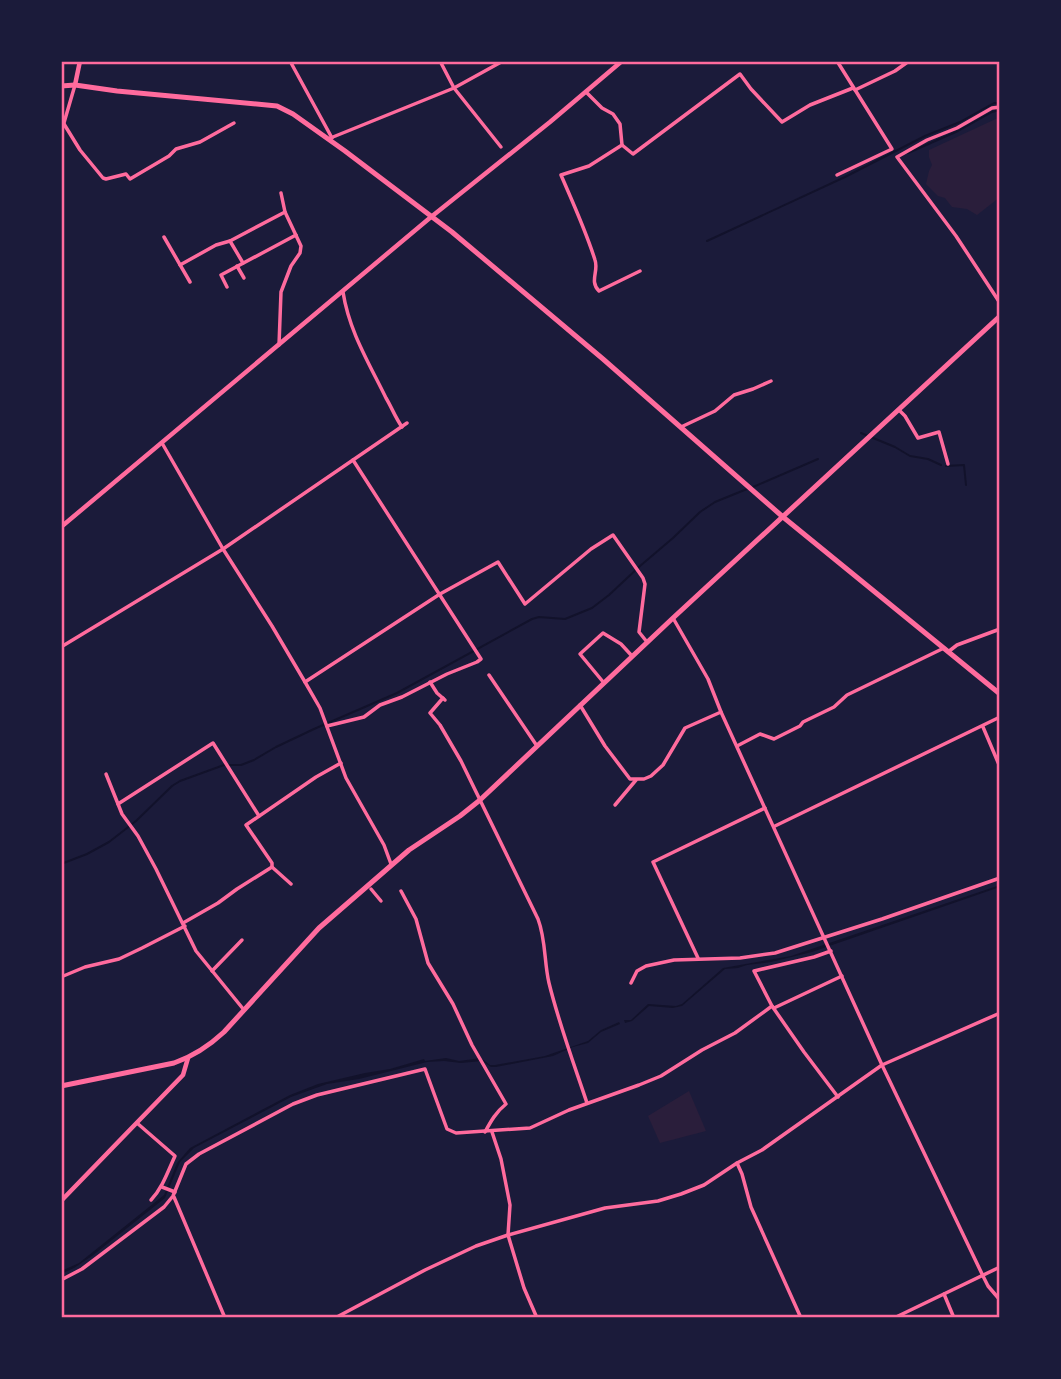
<svg xmlns="http://www.w3.org/2000/svg" width="1061" height="1379" viewBox="0 0 1061 1379" font-family="'IBM Plex Sans',sans-serif">
<rect width="100%" height="100%" fill="#1b1b3a"/>
<g fill="#2a1e3b">
<path d="M1000 117V197L977 215 967 209 952 207 945 198 938 196 926 184 929 171 932 165 929 157V150Z"/>
<path d="M689 1091 706 1131 660 1143 648 1116Z"/>
</g>
<g fill="#12122b">
<path d="M1000 885V887L812 952 771 962 747 965 738 968 725 969 682 1006 673 1008 649 1006 632 1021 625 1023 624 1020H631L648 1004 676 1006 682 1004 723 968 791 956Z"/>
<path d="M619 1022 620 1024 601 1032 588 1043 573 1047 553 1056 496 1067H491L482 1061 461 1063 444 1061 427 1062 359 1079 327 1084 291 1097 194 1148 180 1162 165 1198 92 1256 74 1268 61 1274V1271L79 1263 164 1195 177 1163 190 1148 290 1095 318 1084 365 1073 390 1069 424 1059 425 1061 446 1058 459 1061 481 1058 490 1065H495L545 1056 588 1041 601 1030Z"/>
</g>
<g fill="none" stroke-linecap="round" stroke-linejoin="round">
<g stroke="#12122b" stroke-width="2">
<path d="M908 153 958 131 992 112 1000 110"/>
<path d="M707 241 845 177 925 136 960 122 994 103H1000"/>
<path d="M861 433 895 447 910 456 928 459 941 465"/>
<path d="M999 459H1000"/>
<path d="M946 466 964 465 966 485"/>
<path d="M753 487 818 459"/>
<path d="M61 864 87 854 109 842 136 821 172 786 180 781 224 765H241L254 760 276 747 314 729 397 693 532 619 539 617 565 619 592 608 609 595 640 566 673 538 700 512 715 502 747 489"/>
</g>
<g stroke="#ff6b9d" stroke-width="3.5">
<path d="M290 61 332 138"/>
<path d="M440 61 454 88 501 147"/>
<path d="M837 61 892 149 837 175"/>
<path d="M855 90 895 71 909 61"/>
<path d="M586 92 602 108 613 114 620 124 622 145 589 166 561 175C573 203 586 231 595 260 599 271 589 281 599 291L640 271"/>
<path d="M1000 107 992 108 957 128 927 140 897 157 956 236 1000 303"/>
<path d="M64 124 80 150 103 178 106 179 126 174 130 179 169 156 176 149 200 142 234 123"/>
<path d="M61 133 75 85"/>
<path d="M328 139 454 88 503 61"/>
<path d="M622 145 633 154 740 74 751 89 782 122 810 105 853 88"/>
<path d="M164 237 190 282"/>
<path d="M230 241 243 263"/>
<path d="M180 265 216 245 230 241 285 212"/>
<path d="M237 266 244 278"/>
<path d="M227 287 221 275 296 235"/>
<path d="M343 292C349 331 369 363 386 398 392 408 395 417 402 427"/>
<path d="M279 345 281 292 291 266 300 253 301 246 285 212 281 193"/>
<path d="M899 410 905 416 918 438 939 432 948 464"/>
<path d="M681 427 715 411 734 395 753 389 771 381"/>
<path d="M162 443 223 549 272 626 305 682 320 708 346 778 384 845 391 864"/>
<path d="M673 618 708 679 721 712 882 1065 983 1276 988 1286 1000 1300"/>
<path d="M61 647 223 549 407 423"/>
<path d="M948 652 957 645 1000 629"/>
<path d="M489 675 537 746"/>
<path d="M305 682 440 594 498 562 525 604 591 549 613 535 643 578 645 584 639 632 647 642"/>
<path d="M430 682 437 693 445 700"/>
<path d="M604 683 580 654 603 633 621 644 632 656"/>
<path d="M443 698 430 713 440 725 461 761 538 919C546 940 544 962 549 983 559 1024 574 1064 587 1103"/>
<path d="M580 705 605 746 630 779H644L651 776 663 765 685 728 721 712"/>
<path d="M327 726 364 717 380 705 402 697 447 674 477 662 481 659 353 460"/>
<path d="M983 727 1000 767"/>
<path d="M737 746 760 734 774 739 800 726 803 722 834 707 847 695 944 648"/>
<path d="M106 774 122 814 138 836 156 869 196 951 244 1010"/>
<path d="M118 804 213 743 259 816"/>
<path d="M615 805 636 780"/>
<path d="M775 826 1000 717"/>
<path d="M272 867V863L246 825 316 777 341 763"/>
<path d="M371 889 381 901"/>
<path d="M401 891 416 919 428 963 453 1004 472 1045 506 1104C496 1112 491 1121 485 1132"/>
<path d="M183 923 218 903 237 889 272 867 291 884"/>
<path d="M831 951 814 957 754 971 772 1006 804 1052 838 1097"/>
<path d="M698 958 653 862 765 808"/>
<path d="M212 971 242 940"/>
<path d="M61 977 85 967 119 959 142 948 185 926"/>
<path d="M631 983 637 971 646 966 674 960 740 958 775 953 882 919 1000 878"/>
<path d="M774 1008 842 976"/>
<path d="M137 1123 175 1156C168 1171 163 1187 151 1200"/>
<path d="M492 1132 501 1159 510 1205 508 1235 524 1288 537 1318"/>
<path d="M737 1163 742 1174 751 1207 801 1318"/>
<path d="M162 1187 175 1192"/>
<path d="M174 1197 225 1318"/>
<path d="M61 1280 82 1269 164 1207 173 1196 186 1164 199 1154 293 1104 317 1095 425 1069 447 1129 456 1133 530 1128 569 1110 639 1085 661 1076 702 1050 735 1033 772 1006"/>
<path d="M944 1294 954 1318"/>
<path d="M335 1318 425 1270 476 1246 508 1235 605 1208 658 1201 681 1194 704 1185 737 1163 762 1150 882 1065 1000 1013"/>
<path d="M894 1318 1000 1267"/>
</g>
<g stroke="#ff6b9d" stroke-width="4.5">
<path d="M75 85 80 61"/>
<path d="M61 527 431 217 550 122 622 61"/>
<path d="M61 1201 183 1075 188 1058"/>
</g>
<path stroke="#ff6b9d" stroke-width="5" d="M61 86 75 85 117 91 277 106 293 114 345 151 452 232 603 359 783 517 1000 694"/>
<path stroke="#ff6b9d" stroke-width="5" d="M61 1086 174 1063C194 1056 209 1046 224 1032L319 928 409 850 460 816 480 800 673 618 1000 316"/>
</g>
<rect width="1061" height="1379" fill="none" stroke="#1b1b3a" stroke-width="126"/>
<rect x="63" y="63" width="935" height="1253" fill="none" stroke="#ff6b9d" stroke-width="2.5"/>
</svg>
